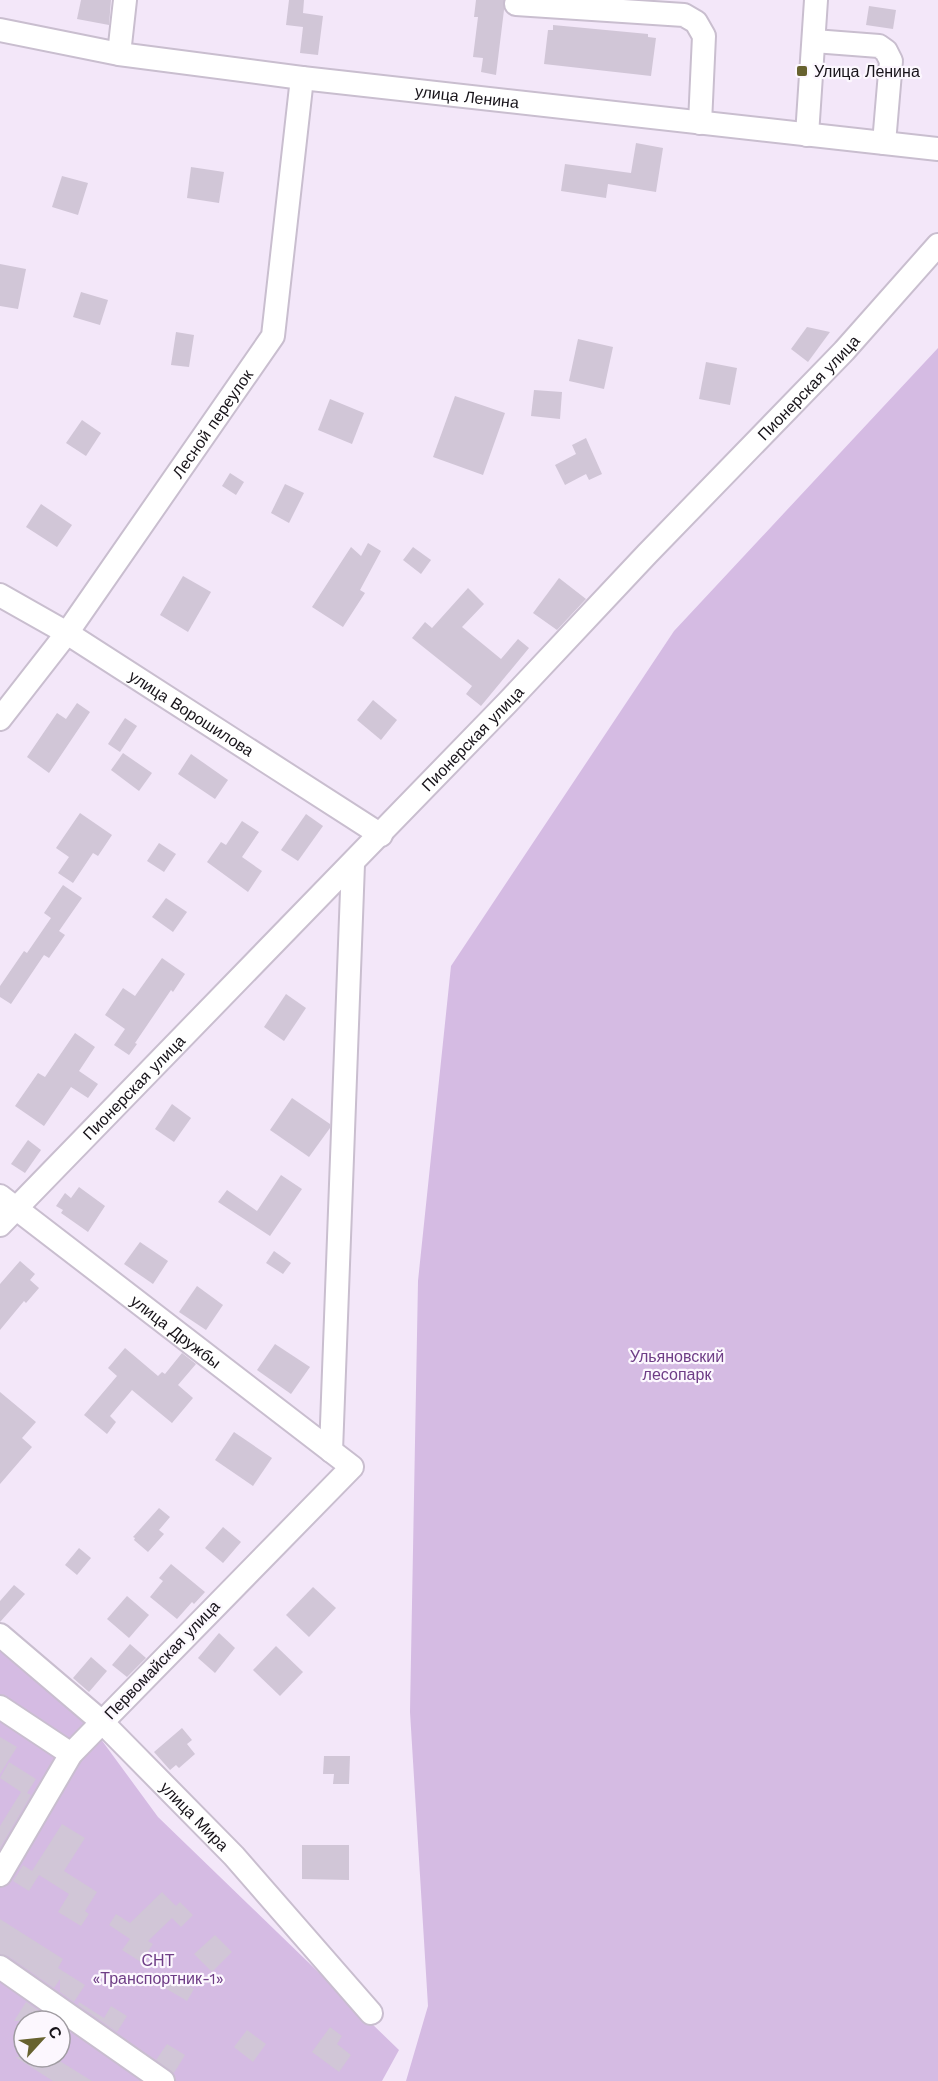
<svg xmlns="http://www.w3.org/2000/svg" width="938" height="2081" viewBox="0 0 938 2081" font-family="'Work Sans',sans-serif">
<rect width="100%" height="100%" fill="#f3e7f9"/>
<g fill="#d5bbe3" fill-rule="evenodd">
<path d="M938 348V2081H406L428 2006 410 1712 418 1281 451 966 674 631Z"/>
<path d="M0 1645 92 1727 158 1817 399 2050 382 2081H0ZM24 2021H60V2057H24Z"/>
</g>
<g fill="#d1c6d7">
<path d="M81 0H111L109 25 77 19Z"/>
<path d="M289 0H304L303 13 323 16 318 55 300 53 303 27 286 25Z"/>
<path d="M476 0H504V10L496 75 481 72 483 58 473 57 478 17H474Z"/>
<path d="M869 6 896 10 893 29 866 25Z"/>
<path d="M553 25 648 34V37L656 38 651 76 544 64 548 30H553Z"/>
<path d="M636 143 663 148 656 192 608 184 606 198 561 191 565 164 631 173Z"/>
<path d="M191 167 224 172 219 203 187 198Z"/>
<path d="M62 176 88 183 78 215 52 207Z"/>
<path d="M0 264 26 269 18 309 0 306Z"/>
<path d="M81 292 108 300 100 325 73 317Z"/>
<path d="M807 327 830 332 808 362 791 349Z"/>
<path d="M176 332 194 335 189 367 171 365Z"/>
<path d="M578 339 613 347 604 389 569 381Z"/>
<path d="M706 362 737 368 730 405 699 399Z"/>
<path d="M534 390 562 392 560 419 531 416Z"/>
<path d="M455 396 505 413 483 475 433 457Z"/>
<path d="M330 399 364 413 352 444 318 430Z"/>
<path d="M82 420 101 433 86 456 66 443Z"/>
<path d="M586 438 602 474 589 480 586 474 565 485 555 465 576 454 572 445Z"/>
<path d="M230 473 244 482 236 495 222 486Z"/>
<path d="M285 484 304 493 289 523 271 513Z"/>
<path d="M41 504 72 525 57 547 26 527Z"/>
<path d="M368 543 381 551 360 590 365 593 343 627 312 607 351 547 361 556Z"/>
<path d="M413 547 431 560 421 574 403 560Z"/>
<path d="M183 576 211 592 188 632 160 615Z"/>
<path d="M559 578 586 599 557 630 533 613Z"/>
<path d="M468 588 484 604 462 627 501 659 518 639 529 648 481 706 466 694 472 686 412 638 425 622 432 628Z"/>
<path d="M373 700 397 720 381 740 357 720Z"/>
<path d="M77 703 90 712 49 773 27 757 57 713 66 719Z"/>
<path d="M125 718 137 726 120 752 108 744Z"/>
<path d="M123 753 152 773 139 791 111 770Z"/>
<path d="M191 754 228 780 215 799 178 774Z"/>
<path d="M80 813 112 835 98 856 93 853 73 883 58 873 69 857 56 848Z"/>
<path d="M306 814 323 826 298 861 281 850Z"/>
<path d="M242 821 259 832 242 857 262 871 248 892 207 862 221 842 226 845Z"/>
<path d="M159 843 176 854 164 872 147 861Z"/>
<path d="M63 885 82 898 59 931 65 935 49 958 44 955 11 1004 0 997V986L24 951 27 953 51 918 44 913Z"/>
<path d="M166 898 187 912 173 932 152 917Z"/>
<path d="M162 958 185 974 173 992 171 990 135 1043 137 1044 129 1055 114 1045 125 1029 105 1015 123 988 135 996Z"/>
<path d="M286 994 306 1008 284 1041 264 1027Z"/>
<path d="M75 1033 95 1047 79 1071 98 1084 88 1098 71 1087 44 1126 15 1106 38 1073 45 1077Z"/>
<path d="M292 1098 330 1124V1128L309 1157 270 1130Z"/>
<path d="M172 1104 191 1118 174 1142 155 1129Z"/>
<path d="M28 1140 41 1150 25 1173 11 1164Z"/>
<path d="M281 1175 302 1189 270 1236 218 1202 227 1190 257 1211Z"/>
<path d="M79 1187 105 1206 88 1232 61 1213 63 1210 56 1206 65 1193 71 1198Z"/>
<path d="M140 1242 168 1261 153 1284 124 1264Z"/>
<path d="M274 1251 291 1263 283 1274 266 1263Z"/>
<path d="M20 1261 35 1274 30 1280 39 1288 26 1303 24 1301 0 1330V1284Z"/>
<path d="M197 1286 223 1305 206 1330 179 1312Z"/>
<path d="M275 1344 310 1367 291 1394 257 1370Z"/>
<path d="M125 1348 158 1376 162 1372 165 1374 182 1353 196 1364 178 1385 193 1398 172 1423 132 1390 110 1416 116 1422 107 1434 84 1415 117 1376 108 1368Z"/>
<path d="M0 1392 36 1422 22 1438 32 1447 0 1484Z"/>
<path d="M234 1432 272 1458 253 1486 215 1460Z"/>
<path d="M159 1508 170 1517 159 1530 164 1534 148 1552 134 1540 135 1538 133 1537Z"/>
<path d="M223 1527 241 1542 223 1563 205 1548Z"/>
<path d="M79 1548 91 1558 77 1575 65 1565Z"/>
<path d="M171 1564 205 1592 194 1604 192 1602 177 1619 150 1597 163 1581 159 1578Z"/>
<path d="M14 1585 25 1594 0 1622V1601Z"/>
<path d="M313 1587 336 1608 309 1637 286 1615Z"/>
<path d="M127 1596 149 1615 129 1638 107 1619Z"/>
<path d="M219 1633 235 1648 215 1673 198 1658Z"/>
<path d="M130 1644 146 1658 127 1677 112 1665Z"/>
<path d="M276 1646 303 1672 280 1696 253 1670Z"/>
<path d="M91 1657 107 1671 89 1692 73 1678Z"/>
<path d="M182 1728 192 1740 187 1744 195 1754 179 1768 176 1765 170 1770 154 1752Z"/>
<path d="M0 1737 17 1747 0 1774Z"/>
<path d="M324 1756H350L349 1784H333L334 1774H323Z"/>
<path d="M9 1762 36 1779 27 1793 31 1795 0 1848V1826L21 1792 0 1778Z"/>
<path d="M62 1824 85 1838 64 1871 97 1892 85 1911 89 1914 81 1926 58 1912 69 1894 39 1875 29 1891 13 1881 23 1865 32 1871Z"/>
<path d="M302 1845H349V1880L302 1879Z"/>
<path d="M162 1892 176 1906 180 1902 193 1915 181 1927 172 1918 148 1941 153 1944 141 1962 122 1950 130 1939 109 1925 116 1914 130 1923Z"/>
<path d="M0 1919 63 1959 58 1968 85 1985 74 2002 60 1992V1979L54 1988 8 1956 0 1954Z"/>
<path d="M215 1935 232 1952 212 1972 194 1954Z"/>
<path d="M173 1976 194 1989 187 2001 165 1988Z"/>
<path d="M26 2002 39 2011 33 2021H14Z"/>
<path d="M79 2002 104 2018 111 2006 127 2016 117 2032 78 2005Z"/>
<path d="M330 2027 342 2036 337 2044 351 2055 339 2072 312 2052Z"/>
<path d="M247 2030 266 2044 253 2062 234 2047Z"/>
<path d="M167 2044 185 2055 174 2073 156 2060Z"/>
<path d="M15 2057H60L58 2060 92 2081H53Z"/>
</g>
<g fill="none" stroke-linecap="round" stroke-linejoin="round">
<g stroke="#c9becf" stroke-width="26">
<g id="minor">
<path d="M516 4 684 15 696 22 704 36 700 123"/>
<path id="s1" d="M0 30 119 54 302 78 938 149"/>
<path d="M814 41 879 46 886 51 891 61 884 143"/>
<path d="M119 54 125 0"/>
<path d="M807 135 816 0"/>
<path id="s2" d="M0 595 67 633 381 835"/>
<path id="s3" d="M0 719 67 633 273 336 302 78"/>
<path id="s4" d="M0 1196 352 1467 71 1754 0 1875"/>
<path id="s5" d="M0 1225 507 703 647 554 844 351 938 245"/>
<path d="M331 1451 353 864"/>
<path id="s6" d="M0 1635 102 1722 234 1856 371 2013"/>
<path d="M0 1707 71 1754"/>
<path d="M0 1967 163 2081"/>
</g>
</g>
<use href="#minor" stroke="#fff" stroke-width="22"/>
</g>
<rect fill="#67622f" stroke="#fcf7fe" stroke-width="2" x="796" y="65" width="12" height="12" rx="3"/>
<g text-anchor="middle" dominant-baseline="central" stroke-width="4.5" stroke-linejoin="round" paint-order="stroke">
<g font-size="16" fill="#171319" stroke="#fcf7fe" text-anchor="start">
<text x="814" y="71">Улица Ленина</text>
</g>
<g font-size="16" fill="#171319" stroke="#fcf7fe">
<text stroke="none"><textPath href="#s1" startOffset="472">улица Ленина</textPath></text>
<text stroke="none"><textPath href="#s5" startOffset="1164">Пионерская улица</textPath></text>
<text stroke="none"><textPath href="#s3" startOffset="364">Лесной переулок</textPath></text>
<text stroke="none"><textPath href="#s2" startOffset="225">улица Ворошилова</textPath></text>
<text stroke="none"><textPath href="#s5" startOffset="678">Пионерская улица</textPath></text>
<text stroke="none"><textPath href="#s5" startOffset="192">Пионерская улица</textPath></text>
<text stroke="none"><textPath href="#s4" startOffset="222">улица Дружбы</textPath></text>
<text transform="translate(162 1660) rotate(-46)">Первомайская улица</text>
<text stroke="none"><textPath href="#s6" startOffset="266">улица Мира</textPath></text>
</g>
<g font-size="16" fill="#6e3d86" stroke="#fcf7fe">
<text x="677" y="1356">Ульяновский<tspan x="677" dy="18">лесопарк</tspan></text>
<text x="158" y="1960">СНТ<tspan x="158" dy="18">«Транспортник-1»</tspan></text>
</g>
</g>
<g transform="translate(42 2039) rotate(63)"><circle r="28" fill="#fcf7fe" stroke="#a09ca2" stroke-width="1.5"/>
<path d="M0-4.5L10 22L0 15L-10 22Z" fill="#67622f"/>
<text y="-9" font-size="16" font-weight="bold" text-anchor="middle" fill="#171319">С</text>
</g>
</svg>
